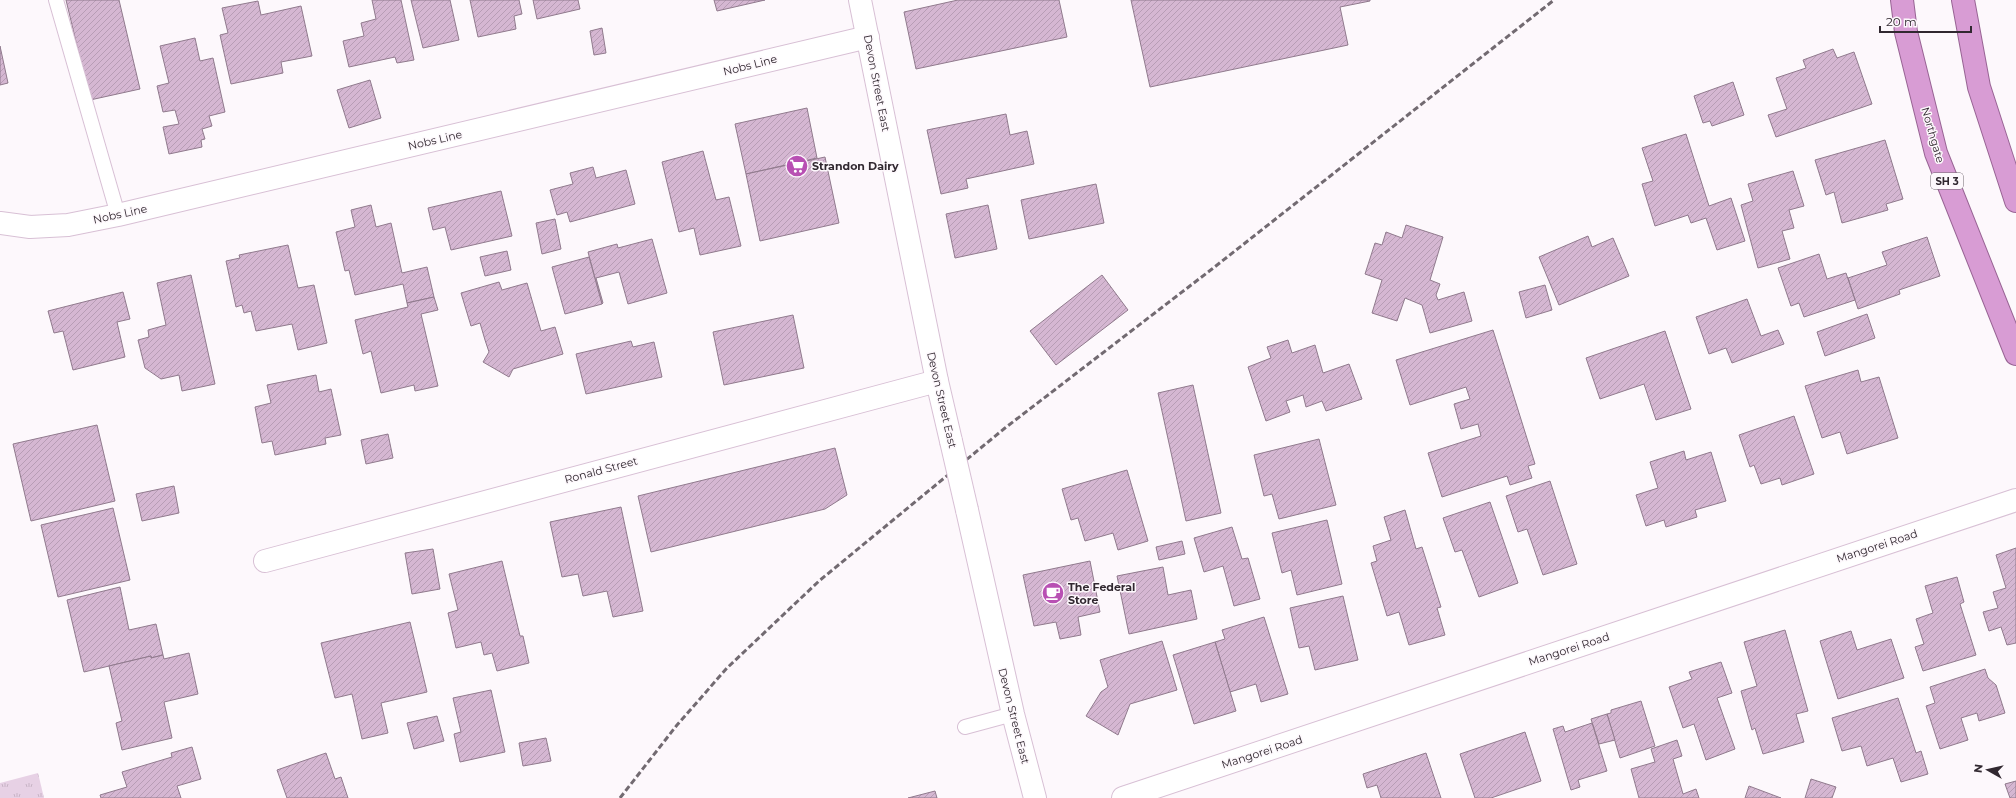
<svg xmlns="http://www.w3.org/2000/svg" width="2016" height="798" viewBox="0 0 2016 798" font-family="Montserrat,sans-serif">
<defs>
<pattern id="grass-tufts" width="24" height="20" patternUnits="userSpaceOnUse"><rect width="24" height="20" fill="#e7d1e5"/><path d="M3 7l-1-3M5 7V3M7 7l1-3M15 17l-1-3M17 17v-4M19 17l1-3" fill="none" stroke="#c7b3c5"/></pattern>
<pattern id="building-hatch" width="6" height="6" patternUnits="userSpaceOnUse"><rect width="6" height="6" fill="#d5b7d2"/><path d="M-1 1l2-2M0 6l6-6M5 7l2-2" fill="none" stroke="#b79db5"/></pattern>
</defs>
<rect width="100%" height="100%" fill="#fdf8fc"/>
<path fill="url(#grass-tufts)" d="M38 773 44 798H0V783Z"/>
<g fill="url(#building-hatch)" stroke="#907a8d">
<path d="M66 0H119L140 89 90 100Z"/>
<path d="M372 0H401L414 60 397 63 395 57 349 67 343 41 364 36 361 23 376 19Z"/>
<path d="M411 0H450L459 40 423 48Z"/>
<path d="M470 0H519L522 14 514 16 516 29 478 37Z"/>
<path d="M533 0H578L580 9 537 19Z"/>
<path d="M714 0H765L717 11Z"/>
<path d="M958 0H1059L1067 37 916 69 904 12Z"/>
<path d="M1131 0H1370V1L1340 7 1348 45 1150 87Z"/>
<path d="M258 1 261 15 301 6 312 56 281 62 283 73 231 84 220 35 228 33 222 8Z"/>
<path d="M602 28 606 53 594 55 590 31Z"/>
<path d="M195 38 200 61 213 58 225 112 209 116 212 126 202 129 205 139 201 140 202 147 169 154 163 127 179 124 175 110 163 112 157 86 169 83 160 46Z"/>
<path d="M0 46 8 83 0 85Z"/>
<path d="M1833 49 1837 58 1854 52 1872 104 1776 137 1768 115 1787 109 1776 78 1806 68 1803 60Z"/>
<path d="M370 80 381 118 349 128 337 90Z"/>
<path d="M1733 82 1744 115 1712 126 1710 121 1703 123 1694 96Z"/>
<path d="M807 108 817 158 746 174 735 124Z"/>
<path d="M1006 114 1010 135 1027 131 1034 164 966 179 968 188 941 194 927 130Z"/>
<path d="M1686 134 1709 206 1731 198 1745 241 1717 250 1706 218 1691 223 1688 215 1655 226 1642 184 1653 181 1642 148Z"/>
<path d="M1885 140 1903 199 1886 204 1888 210 1842 223 1834 192 1826 195 1815 160Z"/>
<path d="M703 151 716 200 729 197 741 246 700 255 694 228 679 232 662 162Z"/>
<path d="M825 157 839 223 760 241 746 174Z"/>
<path d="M593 167 596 178 626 170 635 204 570 222 567 212 557 215 550 190 573 184 570 173Z"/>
<path d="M1793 171 1804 206 1789 210 1794 228 1782 231 1790 259 1758 268 1741 205 1753 201 1748 184Z"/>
<path d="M1096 184 1104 223 1029 239 1021 200Z"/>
<path d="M501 191 512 236 451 250 445 227 433 230 428 208Z"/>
<path d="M371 205 376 227 391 223 402 273 427 267 434 297 407 303 403 284 355 295 349 270 345 271 336 232 355 227 351 210Z"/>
<path d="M988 205 997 249 955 258 946 214Z"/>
<path d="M555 219 561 249 542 254 536 223Z"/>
<path d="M1406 225 1443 237 1430 280 1440 284 1436 295 1438 300 1464 292 1472 321 1430 333 1422 305 1405 298 1397 321 1372 313 1382 280 1365 274 1375 243 1382 245 1386 232 1402 238Z"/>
<path d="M1588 236 1592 247 1613 238 1629 276 1559 305 1539 257Z"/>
<path d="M1927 237 1940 276 1899 290 1900 294 1858 309 1848 278 1887 265 1882 252Z"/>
<path d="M652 239 667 293 628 304 619 272 596 278 603 303 602 304 588 252 617 244 618 248Z"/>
<path d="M288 245 298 288 314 285 327 343 298 350 292 324 256 331 251 311 244 313 242 305 236 307 226 261 240 258 239 255Z"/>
<path d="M507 251 511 270 485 276 480 257Z"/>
<path d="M1819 254 1827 279 1846 273 1855 300 1804 317 1799 303 1791 306 1778 268Z"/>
<path d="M589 257 602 304 565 314 552 267Z"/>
<path d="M191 275 215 384 182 391 179 375 161 379 145 368 138 340 149 337 148 330 166 325 157 283Z"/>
<path d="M1102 275 1128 310 1056 365 1030 331Z"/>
<path d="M499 282 502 290 527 283 541 331 555 327 563 354 513 369 509 377 483 362 489 352 485 340 480 323 471 326 461 293Z"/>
<path d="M1545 285 1552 310 1526 318 1519 292Z"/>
<path d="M123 292 130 319 117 322 125 357 73 370 63 331 54 333 48 311Z"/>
<path d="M434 297 438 310 421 314 438 386 415 391 414 385 381 393 371 351 363 354 355 320 408 307 407 303Z"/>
<path d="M1747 299 1761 336 1778 330 1784 344 1732 363 1726 348 1709 354 1696 317Z"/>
<path d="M1867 314 1875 338 1825 356 1817 332Z"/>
<path d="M793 315 804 368 724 385 713 332Z"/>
<path d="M1493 330 1535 464 1528 466 1532 478 1510 485 1507 476 1442 497 1428 453 1481 436 1478 424 1461 429 1454 404 1470 399 1466 387 1410 405 1396 360Z"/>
<path d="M1665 331 1691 409 1656 420 1644 384 1600 399 1586 358Z"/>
<path d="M1288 340 1292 353 1315 345 1323 373 1349 364 1362 399 1326 411 1322 401 1306 407 1303 395 1286 401 1290 412 1266 421 1248 367 1271 358 1267 347Z"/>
<path d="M631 341 633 347 654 342 662 377 586 394 576 354Z"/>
<path d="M1858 370 1861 382 1879 377 1898 438 1847 454 1840 432 1822 438 1805 386Z"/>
<path d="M316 375 319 392 331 389 341 435 325 438 326 444 275 455 272 441 262 443 255 407 271 403 267 385Z"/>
<path d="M1193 385 1221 513 1186 521 1158 393Z"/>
<path d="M1794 416 1814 474 1782 485 1780 478 1761 484 1754 465 1750 467 1739 435Z"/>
<path d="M97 425 115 501 31 521 13 444Z"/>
<path d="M388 434 393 458 366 464 361 440Z"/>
<path d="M1319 439 1336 505 1279 519 1272 494 1264 496 1254 455Z"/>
<path d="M835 448 847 495 825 509 651 552 638 496Z"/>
<path d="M1684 451 1686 460 1711 452 1726 501 1695 510 1697 517 1666 527 1664 520 1646 526 1636 495 1658 488 1650 462Z"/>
<path d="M1127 470 1148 541 1118 550 1113 533 1085 541 1078 518 1071 520 1062 489Z"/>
<path d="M1550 481 1577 564 1543 575 1527 529 1518 532 1506 496Z"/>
<path d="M174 486 179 513 142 521 136 494Z"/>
<path d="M1490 502 1518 583 1479 597 1462 550 1455 552 1443 518Z"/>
<path d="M621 507 643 611 613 617 607 591 583 596 578 574 562 577 550 522Z"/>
<path d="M113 508 130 580 58 597 41 525Z"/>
<path d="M1405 510 1416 549 1422 547 1441 607 1437 608 1445 635 1409 645 1399 612 1387 616 1371 563 1377 561 1373 546 1391 540 1384 517Z"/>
<path d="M1327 520 1342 584 1297 595 1291 570 1282 573 1272 533Z"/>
<path d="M1232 527 1242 559 1248 558 1260 599 1234 606 1223 566 1204 572 1194 538Z"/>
<path d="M1182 541 1185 554 1159 560 1156 547Z"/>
<path d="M2016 548V643L2007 645 2001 627 1989 631 1983 612 1998 608 1993 592 2006 588 1996 555Z"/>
<path d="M433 549 440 589 412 594 405 553Z"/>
<path d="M502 561 520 636H523L529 663 497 671 492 653 484 655 481 642 456 648 448 613 458 610 449 574Z"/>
<path d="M1090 561 1100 612 1078 617 1081 635 1060 639 1056 622 1034 626 1023 575Z"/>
<path d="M1163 567 1168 595 1191 590 1197 619 1129 634 1117 576Z"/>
<path d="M1957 577 1964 602 1960 604 1976 655 1923 671 1915 647 1924 644 1916 619 1933 613 1925 586Z"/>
<path d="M120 587 129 630 156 624 163 655 151 658V656L84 672 67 600Z"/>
<path d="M1343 596 1358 660 1315 670 1309 646 1299 648 1290 608Z"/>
<path d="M1264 617 1288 694 1261 702 1256 684 1230 692 1215 642 1225 639 1222 630Z"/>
<path d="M410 622 427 692 381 703 388 733 362 739 352 694 335 698 321 643Z"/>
<path d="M1785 630 1808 711 1796 714 1804 742 1763 754 1755 728 1752 730 1741 691 1757 686 1744 642Z"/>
<path d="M1851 631 1857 650 1891 639 1904 678 1838 699 1820 641Z"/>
<path d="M1162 641 1177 690 1130 704 1118 735 1086 716 1101 692 1108 687 1100 660Z"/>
<path d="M1215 642 1236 711 1194 724 1173 655Z"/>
<path d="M189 653 198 694 164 702 172 738 122 750 116 723 122 721 109 666 151 656V658L163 655 164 659Z"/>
<path d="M1721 662 1732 693 1717 698 1735 749 1706 760 1694 724 1683 728 1669 687 1692 679 1689 672Z"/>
<path d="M1985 669 1988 678 1996 685 2005 713 1979 721 1977 713 1961 718 1968 740 1940 749 1926 706 1935 703 1930 687Z"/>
<path d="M491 690 505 752 460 762 454 734 461 732 453 698Z"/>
<path d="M1898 698 1916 753 1921 751 1928 774 1901 782 1893 758 1867 766 1861 746 1842 751 1832 718Z"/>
<path d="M1641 701 1655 746 1620 758 1607 714 1611 713V710Z"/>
<path d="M1607 714 1615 740 1599 744 1591 719Z"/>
<path d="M437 716 444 741 414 749 407 723Z"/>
<path d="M1592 723 1607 771 1578 780 1580 787 1571 790 1553 729 1563 726 1565 732Z"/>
<path d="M1525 732 1541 781 1491 798H1475L1460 754Z"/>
<path d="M546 738 551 761 523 766 519 743Z"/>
<path d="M1677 740 1682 756 1673 759 1683 794 1696 789 1699 798H1639L1631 769 1655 762 1651 749Z"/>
<path d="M192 747 201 779 177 786 181 798H101L100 795 127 787 122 772 172 757 171 753Z"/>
<path d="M326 753 335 779 341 777 348 798H287L277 770Z"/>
<path d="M1426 753 1441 798H1381L1377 785 1367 788 1363 774Z"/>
<path d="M1811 779 1836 787 1832 798H1805Z"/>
<path d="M2016 781V798H2010L2005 784Z"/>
<path d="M1749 786 1781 798H1745Z"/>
<path d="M935 791 937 798H908Z"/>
</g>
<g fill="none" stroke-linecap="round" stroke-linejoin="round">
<g stroke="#d8c0d5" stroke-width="16">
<g id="service">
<path d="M56 0 118 215"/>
<path d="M965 727 1013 714"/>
</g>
</g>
<g stroke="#d8c0d5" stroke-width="24">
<g id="minor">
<path d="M0 223 30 227 68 225 118 215 868 37"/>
<path d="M265 561 937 381"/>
</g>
</g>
<g stroke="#d8c0d5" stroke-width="24">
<path id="tertiary" d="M1123 798 2016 500"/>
</g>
<g stroke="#d8c0d5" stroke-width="24">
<g id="secondary">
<path d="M860 0 937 381 951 441"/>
<path d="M967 510 1013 714 1035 798"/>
</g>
</g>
<g stroke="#986494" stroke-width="24">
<g id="trunk">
<path d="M1902 0 1906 32 1936 153 2016 354"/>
<path d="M1963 0 1979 87 2016 201"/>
</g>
</g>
<use href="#service" stroke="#fff" stroke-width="14"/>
<use href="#minor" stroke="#fff" stroke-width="22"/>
<use href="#tertiary" stroke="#fff" stroke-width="22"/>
<use href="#secondary" stroke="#fff" stroke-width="22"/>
<use href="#trunk" stroke="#d89cd4" stroke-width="22"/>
<path stroke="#726a71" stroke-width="3" stroke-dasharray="6 3" stroke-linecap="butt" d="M620 798 677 725 727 668 819 581 1005 428 1212 269 1554 0"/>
<g stroke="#d8c0d5" stroke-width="24" stroke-linecap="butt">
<path id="secondary-bridge" d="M951 441 967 510"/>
</g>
<use href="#secondary-bridge" stroke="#fff" stroke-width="22"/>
</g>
<defs>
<g id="supermarket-disc" transform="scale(1.15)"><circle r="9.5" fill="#b850b3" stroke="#fdf8fc"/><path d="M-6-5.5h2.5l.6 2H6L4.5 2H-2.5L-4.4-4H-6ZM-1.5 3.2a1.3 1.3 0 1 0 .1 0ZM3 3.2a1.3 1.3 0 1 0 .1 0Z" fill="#fff"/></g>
<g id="cafe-disc" transform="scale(1.15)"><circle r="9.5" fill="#b850b3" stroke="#fdf8fc"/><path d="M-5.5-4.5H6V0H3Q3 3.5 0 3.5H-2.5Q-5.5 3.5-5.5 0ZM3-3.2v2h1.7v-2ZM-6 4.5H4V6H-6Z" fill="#fff"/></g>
</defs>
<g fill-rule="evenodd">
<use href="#supermarket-disc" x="797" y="166"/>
<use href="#cafe-disc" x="1053" y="593"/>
</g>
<g text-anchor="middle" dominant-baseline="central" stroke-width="3" stroke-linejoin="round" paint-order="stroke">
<rect fill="#fdf8fc" stroke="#6e666d" stroke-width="1" x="1931" y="173" width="32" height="16" rx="3"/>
<g font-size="10" font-weight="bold" fill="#312830">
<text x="1947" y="181">SH 3</text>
</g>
<g font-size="11" fill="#312830" stroke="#fdf8fc">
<text transform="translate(750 65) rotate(-14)">Nobs Line</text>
<text transform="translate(877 83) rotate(79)">Devon Street East</text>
<text transform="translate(1933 135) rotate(74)">Northgate</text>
<text transform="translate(435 140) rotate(-13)">Nobs Line</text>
<text transform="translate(120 214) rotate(-12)">Nobs Line</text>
<text transform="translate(942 400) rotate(77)">Devon Street East</text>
<text transform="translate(601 470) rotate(-15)">Ronald Street</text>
<text transform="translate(1877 546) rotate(-18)">Mangorei Road</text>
<text transform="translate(1569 649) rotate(-18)">Mangorei Road</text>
<text transform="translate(1014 716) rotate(76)">Devon Street East</text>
<text transform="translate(1262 752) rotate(-18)">Mangorei Road</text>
</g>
<g font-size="11" font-weight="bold" fill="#312830" stroke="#fdf8fc" text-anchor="start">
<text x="812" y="166">Strandon Dairy</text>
<text x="1068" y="587">The Federal<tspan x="1068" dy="13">Store</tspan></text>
</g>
</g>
<g transform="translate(1988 770) rotate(278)" stroke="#fdf8fc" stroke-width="3" paint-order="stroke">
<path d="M0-3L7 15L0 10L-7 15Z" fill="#312830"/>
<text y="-6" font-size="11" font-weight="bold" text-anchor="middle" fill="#312830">N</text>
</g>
<path d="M1880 26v6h91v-6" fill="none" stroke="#312830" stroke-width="2"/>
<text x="1886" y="26" font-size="12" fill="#312830" stroke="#fdf8fc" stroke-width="3" paint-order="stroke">20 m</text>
</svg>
